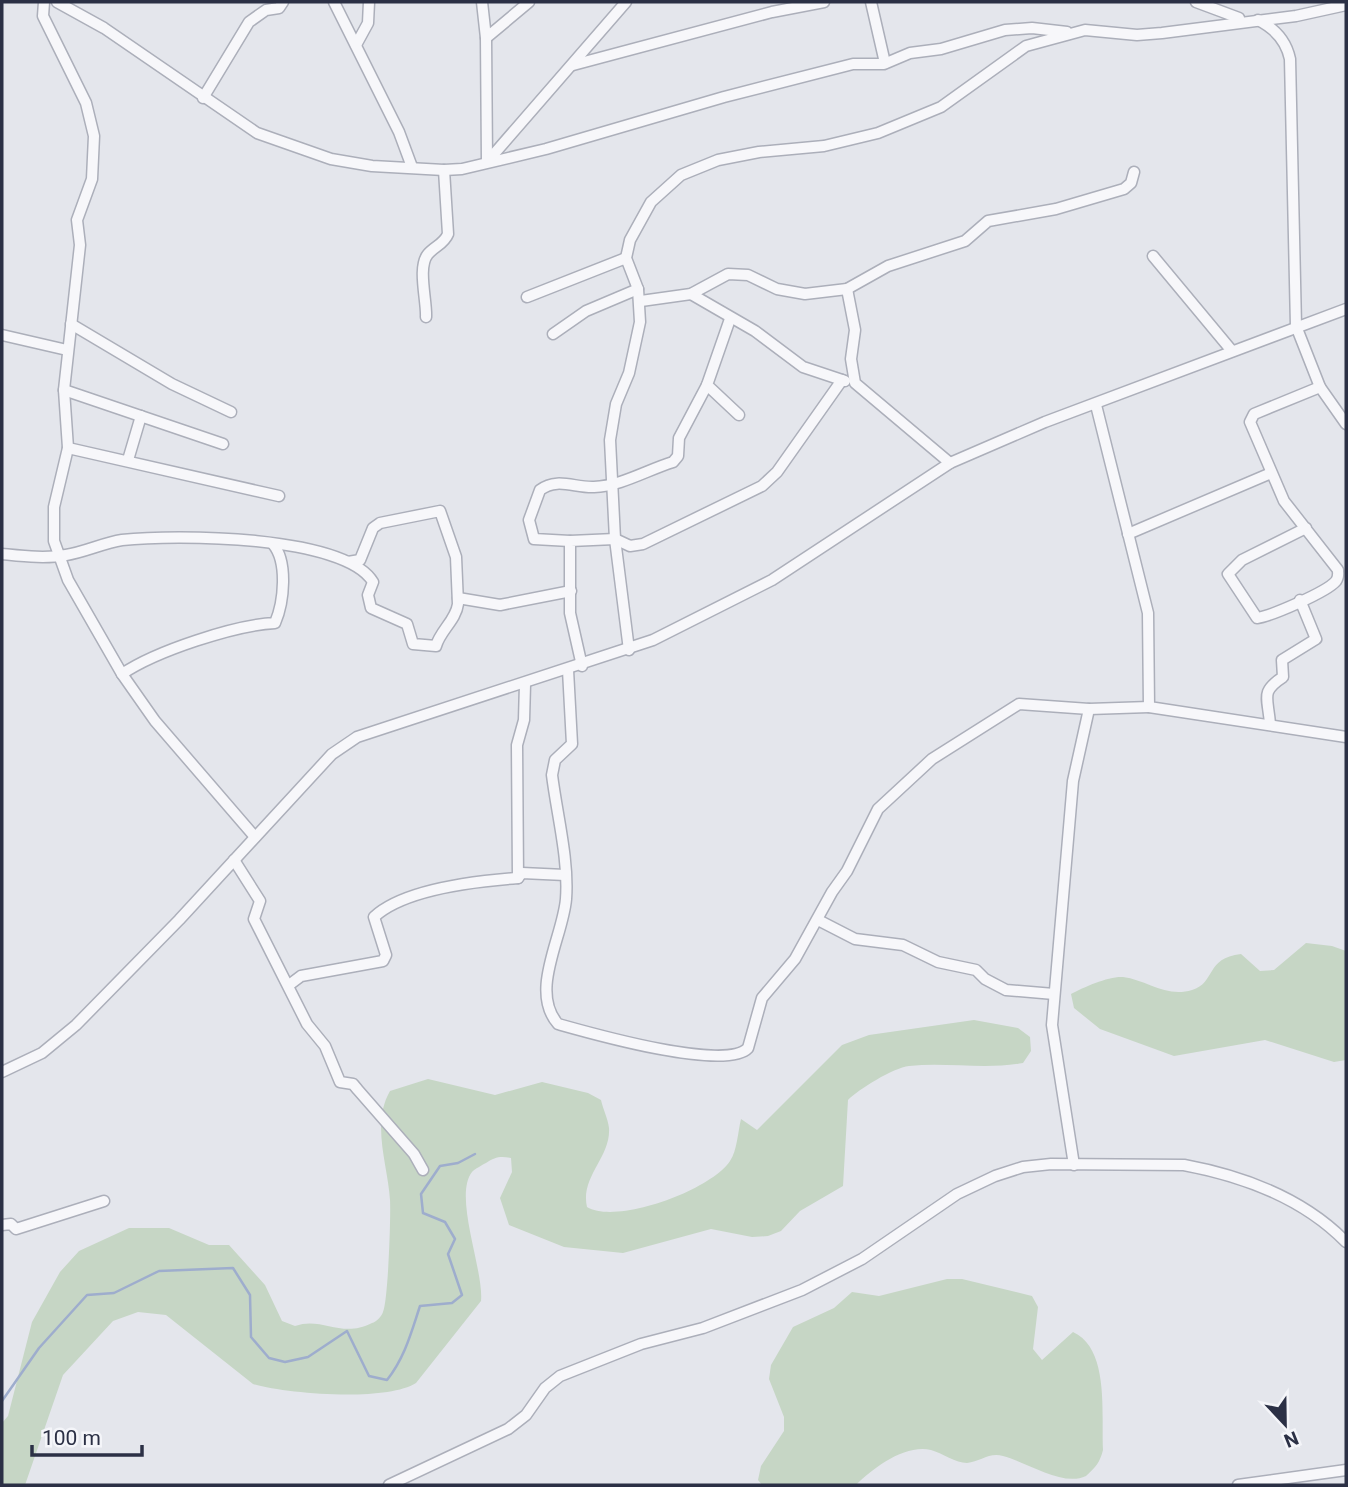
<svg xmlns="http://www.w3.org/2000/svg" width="1348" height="1487" viewBox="0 0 1348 1487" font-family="Roboto,sans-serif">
<rect width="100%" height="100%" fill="#e4e6ec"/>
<g fill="#c6d6c5">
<path d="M1306 943 1332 946 1346 951V1060L1334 1062 1265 1040 1174 1056 1100 1029 1074 1008 1071 994C1084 987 1109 976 1123 977 1147 980 1166 998 1192 990 1216 983 1205 958 1241 954L1260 971 1274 970Z"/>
<path d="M974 1020 1018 1028 1030 1037 1031 1051 1023 1063C985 1070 947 1062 909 1066 893 1068 859 1089 848 1100L843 1186 800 1211 781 1231 768 1236 752 1237 711 1229 623 1253 564 1247 509 1225 500 1198 512 1172 511 1158C500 1156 495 1157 486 1163 482 1165 475 1169 472 1172 453 1196 484 1270 481 1301L416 1383C386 1402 287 1394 253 1384L166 1315 138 1312 113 1321 63 1375 25 1485H2V1423L8 1416 32 1322 60 1272 79 1251 129 1228H169L209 1245H229L265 1285 282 1321 295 1326C322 1316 341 1339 372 1323 376 1322 382 1316 383 1312 388 1302 391 1216 390 1200 388 1165 371 1124 390 1091L428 1079 495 1095 542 1082 588 1093 601 1100C603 1109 608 1119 609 1128 611 1157 580 1177 587 1207 617 1225 711 1190 730 1161 737 1151 738 1131 741 1119L757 1130 842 1045 869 1035Z"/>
<path d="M947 1279H962L1032 1296 1038 1307 1033 1349 1042 1360 1073 1332C1110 1349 1101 1414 1103 1450 1100 1462 1096 1467 1086 1476 1063 1487 1029 1463 1003 1456 989 1452 980 1462 967 1463 956 1463 942 1453 931 1450 905 1444 873 1468 856 1485H762L758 1480 761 1466 784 1431V1417L769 1379 771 1365 793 1327 834 1308 852 1292 879 1296Z"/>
</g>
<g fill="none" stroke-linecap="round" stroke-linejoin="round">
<path stroke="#9eadcd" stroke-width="2.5" d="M2 1401 39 1348 87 1295 114 1293 159 1271 233 1268 250 1295 251 1337 269 1358 285 1362 308 1357 347 1331 369 1376 387 1380C405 1357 411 1333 420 1306L452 1303 462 1295 448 1254 455 1239 445 1222 423 1213 421 1194 440 1166 458 1163 475 1154"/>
<g stroke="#acafba" stroke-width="13">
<g id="minor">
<path d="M44 2 43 16 86 103 94 136 92 179 77 220 80 245 64 390 68 448 54 507V541L68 580 122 674 155 721 255 837"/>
<path d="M57 2 104 28 257 133 331 159 372 166 444 170 462 169 546 149 724 97 853 64H884L910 53 941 49 1005 30 1032 28 1067 32"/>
<path d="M334 2 399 132 412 167"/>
<path d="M482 2 486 38 487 162"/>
<path d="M871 2 885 63"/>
<path d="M1196 2 1239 18"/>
<path d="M1258 20C1274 28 1286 40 1290 59L1296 326 1320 387 1346 424"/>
<path d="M486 38 529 2"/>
<path d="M356 45 368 23 369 2"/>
<path d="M573 65 772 12 824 2"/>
<path d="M203 98 249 22 266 10 279 8 283 2"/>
<path d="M487 162 626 2"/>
<path d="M1153 256 1232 351"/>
<path d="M847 289 855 330 851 359 855 383 950 463"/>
<path d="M691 294 755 331 803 367 845 381"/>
<path d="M527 297 626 258"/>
<path d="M641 301 691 294 728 274 748 275 777 289 805 294 847 289 888 266 965 241 988 221 1056 209 1124 189 1131 183 1134 172"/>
<path d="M426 317C427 301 417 267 428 254 435 246 444 244 448 234L444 170"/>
<path d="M730 319 707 385 739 415"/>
<path d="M71 324 172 384 231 412"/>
<path d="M553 334 586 311 638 289"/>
<path d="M2 335 67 350"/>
<path d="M64 390 223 444"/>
<path d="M1096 405 1148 613 1149 707 1346 737"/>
<path d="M68 448 279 496"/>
<path d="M128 460 141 416"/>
<path d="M1306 528 1242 560 1228 574 1257 618C1271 616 1327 592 1336 581 1339 577 1338 575 1338 570L1284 501 1250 422 1254 414 1320 387"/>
<path d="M1128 534 1271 473"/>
<path d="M570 541 534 539 529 520 540 490C557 477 575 488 594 487 621 486 647 470 673 462L678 456 679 438 707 385"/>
<path d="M2 554C22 556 45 559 66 555 85 552 103 543 122 540 174 534 345 535 373 582L368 595 371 608 407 624 413 644 436 646C440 631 456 620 458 604L456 557 440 511 380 523 373 528 360 560 348 562"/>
<path d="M458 598 500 605 571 591"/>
<path d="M629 650 615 539 610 440 616 404 629 373 640 322 638 289 626 258 630 240 651 202 681 175 718 160 759 152 824 146 878 133 941 107 1026 46 1085 30 1137 35 1162 33 1296 16 1346 5"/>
<path d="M582 666 570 613V541L615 539 630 546 643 544 762 486 777 472 842 380"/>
<path d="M568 670 572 744 555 760 552 775C557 815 569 860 566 899 563 937 529 991 558 1024 590 1033 726 1072 748 1048L762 998 795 959 832 892 847 871 878 809 932 759 1019 704 1089 709 1149 707"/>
<path d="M122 674C156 651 235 625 275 623 284 602 288 562 273 544"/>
<path d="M1270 724C1268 697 1260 692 1283 677L1282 660 1316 639 1300 600"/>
<path d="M234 860 260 901 254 919 307 1024 325 1046 340 1082 353 1084 358 1090 414 1154 423 1170"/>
<path d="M518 878 522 873 565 875"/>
<path d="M818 920 855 939 903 945 938 962 976 970 985 979 1006 990 1054 994"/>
<path d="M289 985 301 976 383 961 386 955 374 917C404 889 477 881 518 878L517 745 524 720 525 684"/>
<path d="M2 1072 42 1053 76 1025 179 920 332 754 357 737 653 640 772 580 950 463 1045 422 1346 309"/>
<path d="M1074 1165 1052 1025 1073 781 1089 709"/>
<path d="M2 1225 11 1224 16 1229 104 1201"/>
<path d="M389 1485 508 1429 526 1415 545 1388 560 1376 641 1344 703 1328 802 1290 862 1259 957 1194 995 1176 1023 1167 1051 1164 1184 1165C1243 1176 1303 1198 1346 1242"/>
<path d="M1238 1485 1346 1470"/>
</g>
</g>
<use href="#minor" stroke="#f7f7fa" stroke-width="10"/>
</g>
<rect width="1348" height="1487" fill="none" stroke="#2b3045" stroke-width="7"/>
<g transform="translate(1285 1424) rotate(158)" stroke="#f4f5f9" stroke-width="5" paint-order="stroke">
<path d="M0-5L12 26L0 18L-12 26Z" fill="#2b3045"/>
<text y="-10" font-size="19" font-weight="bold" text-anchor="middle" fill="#2b3045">N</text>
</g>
<path d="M32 1445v10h110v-10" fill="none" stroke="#2b3045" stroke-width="3.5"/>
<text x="42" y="1445" font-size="21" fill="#2b3045" stroke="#f4f5f9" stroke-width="5" paint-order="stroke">100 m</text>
</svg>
